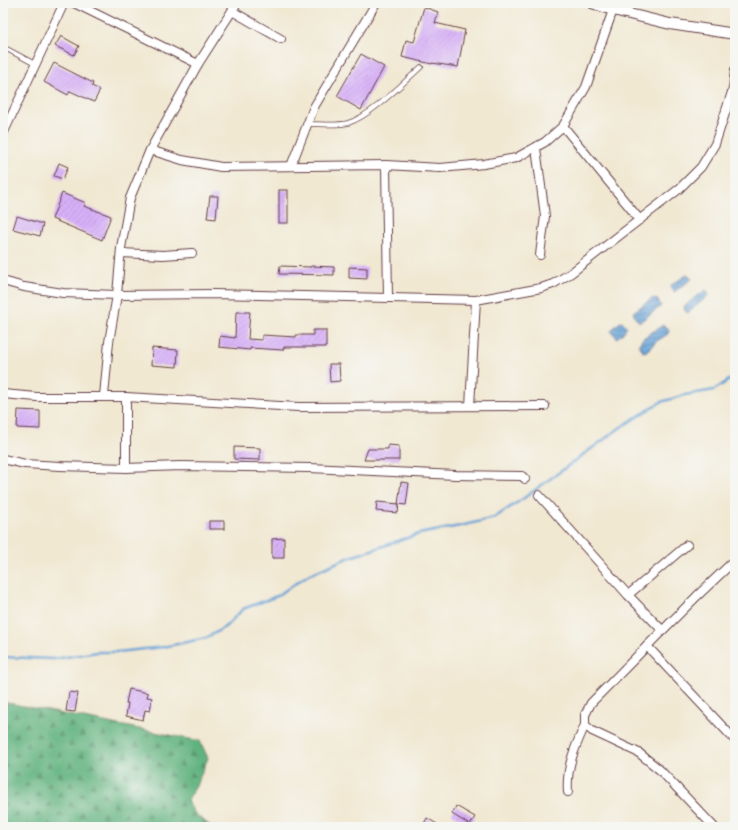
<svg xmlns="http://www.w3.org/2000/svg" width="738" height="830" viewBox="0 0 738 830" font-family="'IM FELL English',serif">
<defs>
<pattern id="forest-firs" width="22" height="20" patternUnits="userSpaceOnUse"><rect width="22" height="20" fill="#60b27e"/><path d="M5 1l3.5 6h-7zM16 11l3.5 6h-7z" fill="#519067"/></pattern>
<pattern id="water-rules" width="6" height="5" patternUnits="userSpaceOnUse"><rect width="6" height="5" fill="#64a0d5"/><path d="M0 2.5h6" fill="none" stroke="#5482ad"/></pattern>
<pattern id="building-hatch" width="6" height="6" patternUnits="userSpaceOnUse"><rect width="6" height="6" fill="#d7b0f8"/><path d="M-1 1l2-2M0 6l6-6M5 7l2-2" fill="none" stroke="#ba97d5"/></pattern>
</defs>
<rect width="100%" height="100%" fill="#f6f6f2"/>
<filter id="ink" filterUnits="userSpaceOnUse"><feTurbulence type="fractalNoise" baseFrequency=".025" numOctaves="2"/><feDisplacementMap in="SourceGraphic" scale="8" xChannelSelector="R" yChannelSelector="G"/><feConvolveMatrix kernelMatrix="1 2 1 2 8 2 1 2 1" color-interpolation-filters="sRGB"/></filter>
<filter id="wash" filterUnits="userSpaceOnUse"><feTurbulence type="fractalNoise" baseFrequency=".012" numOctaves="4" result="noise"/><feDisplacementMap in="SourceGraphic" scale="16" xChannelSelector="R" yChannelSelector="G"/><feGaussianBlur stdDeviation="0.9" result="paint"/><feColorMatrix in="noise" values="0 0 0 0 0 0 0 0 0 0 0 0 0 0 0 0 0 1.4 0 .05"/><feComposite in="paint" operator="in"/></filter>
<g filter="url(#wash)">
<rect width="100%" height="100%" fill="#f1e8d2"/>
<path fill="url(#forest-firs)" stroke="#556854" d="M3 702 200 741 208 758 196 786 187 801 195 814 212 827H3Z"/>
<g fill="url(#water-rules)" stroke="#576080">
<path d="M688 274 692 279 674 292 671 289V285Z"/>
<path d="M706 290 709 295 688 313 685 311 684 307 694 298Z"/>
<path d="M653 298 658 300 661 306 640 322 636 319 633 312Z"/>
<path d="M622 321 627 327 623 333 617 338 611 331 615 326Z"/>
<path d="M663 325 669 329 668 334 657 341 647 351 643 352 639 344 643 338Z"/>
</g>
<g fill="none" stroke-linecap="round" stroke-linejoin="round">
<path stroke="#64a0d5" stroke-width="2.5" d="M3 657 54 659 97 652H117L163 647 206 638 225 627 243 609 277 596 308 575 345 559 419 534 460 526 494 518 524 498 621 427 661 402 685 395 714 390 735 376"/>
</g>
<g id="blocks">
<g fill="url(#building-hatch)">
<path d="M424 7 438 12 435 23 465 30 458 67 432 63V64L402 57 406 40 414 42Z"/>
<path d="M61 36 79 46 74 55 55 46Z"/>
<path d="M361 54 384 67 361 110 337 96Z"/>
<path d="M54 63 93 83 92 86 100 90 94 102 70 91 68 95 44 82Z"/>
<path d="M59 163 68 167 63 179 54 176Z"/>
<rect x="279" y="190" width="9" height="33"/>
<path d="M62 193 86 203 84 206 111 216 102 240 52 219Z"/>
<path d="M210 196H218L216 219 207 218Z"/>
<path d="M17 216 43 224 40 236 13 229Z"/>
<path d="M280 266 311 267V266L334 267V275L279 274Z"/>
<path d="M349 267 367 268V279L349 278Z"/>
<path d="M236 312H250L248 339 262 340V335L296 337V335H313V330H326V347H284L283 350 250 348V350L219 347 220 336 235 338Z"/>
<path d="M152 348 178 350 177 367 151 365Z"/>
<path d="M329 364H339L340 381 330 382Z"/>
<path d="M18 410 40 411V429L17 428Z"/>
<path d="M388 445 399 446V460H364L368 449H388Z"/>
<path d="M234 447 260 448V460L234 459Z"/>
<path d="M401 482 409 483 406 505 398 504Z"/>
<path d="M377 502 399 504 398 513 376 511Z"/>
<rect x="209" y="521" width="15" height="8"/>
<path d="M284 538V558H272V539Z"/>
<path d="M129 689 148 693 147 697 152 698 150 711 145 710 143 720 126 716 128 703H126Z"/>
<path d="M69 692 78 693 75 712 66 711Z"/>
<path d="M456 806 475 817 470 825 452 814Z"/>
<path d="M427 818 442 827H422Z"/>
</g>
</g>
</g>
<g filter="url(#ink)">
<use href="#blocks" fill-opacity="0" stroke="#633d44" stroke-width="1"/>
<g fill="none" stroke-linecap="round" stroke-linejoin="round">
<g stroke="#633d44" stroke-width="5.5">
<g id="service">
<path d="M3 47 35 64"/>
<path d="M309 124C322 124 335 126 348 123 371 116 403 83 421 67"/>
</g>
</g>
<g stroke="#633d44" stroke-width="10">
<g id="minor">
<path d="M74 3 198 64"/>
<path d="M232 11 281 39"/>
<path d="M563 126 640 220"/>
<path d="M3 134 64 3"/>
<path d="M536 148 545 216 540 255"/>
<path d="M150 150 182 160 221 167 386 165 440 168 484 164 516 158 545 142 563 126 586 87 613 10"/>
<path d="M386 165 388 298"/>
<path d="M291 166 314 107 376 3"/>
<path d="M121 253 163 255 192 253"/>
<path d="M3 281 24 287 63 293 117 295 213 294 476 300 541 288 553 284 571 273 679 189 701 167 715 144 733 89 735 70"/>
<path d="M3 394 37 397H126L298 407 545 406"/>
<path d="M104 396 109 342 117 295 121 248 130 198 150 150 198 64 237 3"/>
<path d="M126 397V468"/>
<path d="M470 406 476 300"/>
<path d="M3 459 25 464 60 466 126 468 180 466 310 468 456 475 522 476 525 479"/>
<path d="M539 495 628 595 662 630"/>
<path d="M735 560 697 596 647 646 735 740"/>
<path d="M628 595 687 545"/>
<path d="M647 646 591 703 585 715V725L592 731 639 753 660 770 714 827"/>
<path d="M568 792C566 767 575 747 585 725"/>
</g>
</g>
<g stroke="#633d44" stroke-width="12">
<path id="tertiary" d="M592 3 613 10 670 24 735 34"/>
</g>
<use href="#service" stroke="#fff" stroke-width="4"/>
<use href="#minor" stroke="#fff" stroke-width="8"/>
<use href="#tertiary" stroke="#fff" stroke-width="10"/>
</g>
</g>
<rect width="738" height="830" fill="none" stroke="#f6f6f2" stroke-width="16"/>
</svg>
